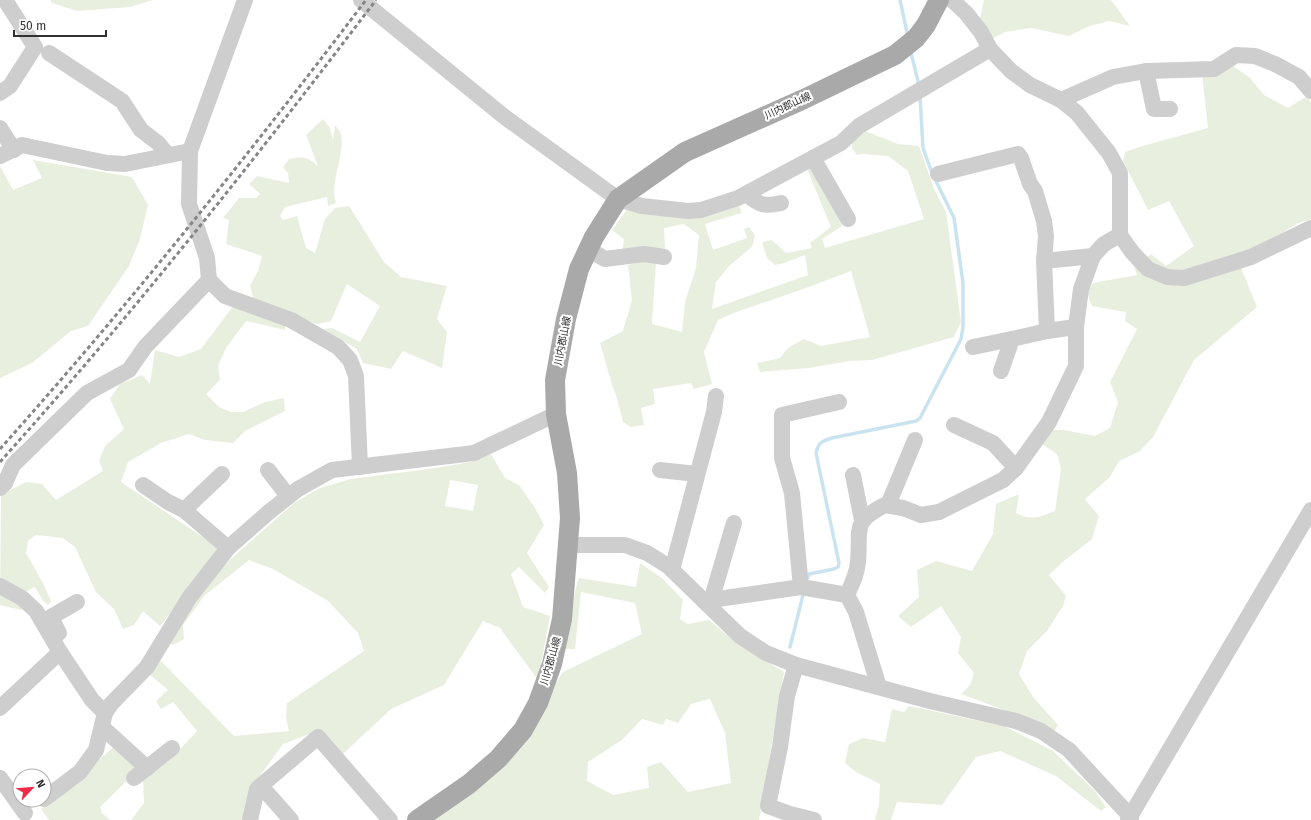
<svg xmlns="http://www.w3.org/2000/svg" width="1311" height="820" viewBox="0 0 1311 820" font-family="'Fira Sans','Noto Sans JP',sans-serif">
<rect width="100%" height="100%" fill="#fff"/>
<g fill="#e9efdf" fill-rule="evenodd">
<path d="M50 0H153L130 7 77 11 52 3Z"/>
<path d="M984 0H1111L1130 26 1109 21 1087 27 1069 36 1031 28 1005 32 990 40 979 23Z"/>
<path d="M1230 64 1249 77 1264 95 1288 108 1307 96 1311 102V219L1296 224 1261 247 1239 257 1242 270 1257 307 1194 360 1153 437 1140 451 1119 461 1110 477 1085 499 1099 516 1092 539 1065 560 1049 575 1066 596 1063 606 1047 631 1027 651 1019 674 1033 697 1058 725 1054 732 1012 713 961 694 970 685 974 673 958 653 961 637 941 606 911 627 898 616 919 597 917 570 936 561 972 571 993 534 996 504 1019 494 1016 513C1033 521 1039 517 1055 511L1061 469 1057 454 1042 444 1052 430H1064L1095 436 1110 428 1118 402 1110 382 1137 329 1125 321 1126 312 1092 306C1087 296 1087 291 1093 283L1137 275 1134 266 1151 254 1166 266 1194 246 1169 201 1148 210 1123 161 1125 152 1139 147 1208 128 1202 74Z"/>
<path d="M323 119 330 128 333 140 335 125C337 128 341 132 341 135 345 157 329 182 336 203L328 206 327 197 285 207 280 216 283 220 297 216 306 248 315 253 325 219 335 208 349 206 384 262 401 277 447 286 437 319 447 332 442 368 403 351 391 369 363 363 357 349 323 329 332 328 360 342 380 306 347 284 331 321 317 324 254 301 250 286 258 271 262 256 226 244 229 220 223 218 239 198H256L260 194 249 184 257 176 289 183 288 173 283 167 289 159C303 156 308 157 318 166L306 135Z"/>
<path d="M865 131 898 144 919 146 934 189 946 212 961 322 954 337 872 360 849 361 809 368 760 372 757 363 780 358 788 348 804 339 821 346 870 337 851 271 806 288 731 314 718 320 704 352 712 384 694 389 691 383 653 389 655 404 641 408 644 425 631 427 623 422 617 398 612 385 600 343 623 331 632 300 628 265 642 261 656 262 652 324 682 332 685 302 696 268 699 235 684 224 664 228 665 250 622 253 624 239 612 230 628 208 738 203 742 213 705 224 713 250 747 238 744 229 749 227 755 235 752 247 730 265 716 282 712 309 808 275 805 255 784 263 775 265 767 258 762 242 772 240 786 253 812 248 810 243 831 227 807 169 813 165 842 226 822 239 825 248 924 219 908 171 888 156 863 154 857 155 852 148V143Z"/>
<path d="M33 160 132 177 148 205 140 239 129 266 88 326 71 331 32 363 0 378V166L13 190 42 178Z"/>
<path d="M233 306 285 323V330L246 321 226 348 218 366 220 380 206 394 219 407 231 412H243L265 402 284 398 285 411 245 431 233 443 205 440 189 434 161 443 128 462 121 482 216 546 218 553 160 626 143 611 134 625 123 629 114 609 96 592 75 547 63 538 36 535 28 541 26 553 43 583 51 601 48 605 43 601 35 587 27 591 16 587 24 607 21 610 0 605 1 495 26 482 42 484 56 500 103 471 99 461 105 446 124 429 110 399 120 384 142 375 150 384 155 350 179 357 201 349Z"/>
<path d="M491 454 505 478 519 485 535 508 544 525 527 553 549 587 545 593 519 567 511 574 523 607 550 616 538 680 500 628 483 621 444 685 391 709 343 754 320 730 283 744 254 784 244 820H131L144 803 143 779 155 769 168 762 197 731 173 702 161 709 156 701 168 690 149 674 161 661 234 736 289 731 286 717 287 703 364 651 358 633 328 601 273 569 249 560 204 596 183 625 184 639 173 645 169 642 173 632 222 567 294 503 320 488 351 479 435 468 471 462ZM450 480 478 485 473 511 445 506Z"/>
<path d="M640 563 663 579 683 600 680 619 688 624 709 620 739 645 784 672 759 820H427L549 693 563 672 642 634 635 603 581 592 575 649H565L575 592 579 578 636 587ZM710 699 725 733 731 783 688 792 661 762 647 767 649 788 613 795 587 781 588 762 622 740 642 719 663 725 666 719 678 723 691 704Z"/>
<path d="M909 706 1004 726 1053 751 1095 791 1106 807 1101 811 1056 776 1000 751 976 757 942 805 897 802 891 820H875L879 805 880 784 856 772 845 763 849 744 863 738 885 742 892 709 904 712Z"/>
<path d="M115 746 140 768 100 807 102 813 110 820H49L41 809Z"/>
</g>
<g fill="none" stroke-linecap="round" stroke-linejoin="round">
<g stroke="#cae4ef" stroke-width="3.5">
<path d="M900 0 908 37"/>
<path d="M911 53 919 85"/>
<path d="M920 96 923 148 932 173"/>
<path d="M807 579 809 574 834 569 838 567 839 563 816 453C818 443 822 441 832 438L916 421 920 418 961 339 963 327V283L954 218 935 179"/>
<path d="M790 647 804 591"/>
</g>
<g stroke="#cecece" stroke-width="16">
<path d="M245 0 190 151 189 204 207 258 209 280 225 296 291 320 338 347 350 360 356 376 360 467"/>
<path d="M361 0 506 118 618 199 642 206 688 211 701 210 738 198 841 143 859 126 990 49"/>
<path d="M952 0 966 13 981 32 990 49 1011 71 1030 85 1061 100 1077 113 1109 153 1120 173V235L1132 252 1148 269 1167 277 1184 278 1251 257 1311 228"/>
<path d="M49 53 122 101 141 130 158 143 168 155"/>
<path d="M1146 71 1154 109H1170"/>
<path d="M0 93 10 86 35 47 5 0"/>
<path d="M1061 100 1113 77 1146 71 1214 69 1236 55 1255 56 1277 65 1299 77 1311 91"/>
<path d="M0 128 14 150"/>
<path d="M0 156 22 145 107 163 125 164 190 151"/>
<path d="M813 158 848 219"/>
<path d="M938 174 1018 154 1021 158 1030 184 1035 191 1044 221 1046 236 1044 261"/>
<path d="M746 194C760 205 763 207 781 203"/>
<path d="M588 249 605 259 644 254 664 257"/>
<path d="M1076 327 1047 331 1044 261 1093 256"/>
<path d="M973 347 1012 339"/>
<path d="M1001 371 1012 339 1047 331"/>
<path d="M954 425 993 443 1016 468"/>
<path d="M268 470 288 496"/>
<path d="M660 470 697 474"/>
<path d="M853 475 862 520"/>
<path d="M143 485 168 502 184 510 228 548"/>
<path d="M0 488 5 483 13 465 87 393 129 370 145 347 209 280"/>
<path d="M888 505 915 440"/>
<path d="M184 510 222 474"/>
<path d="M568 545H625L647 553 668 566 740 636 766 653 796 665 930 701 1016 721 1041 731 1069 750 1129 815 1131 820"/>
<path d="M672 570 714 412 716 396"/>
<path d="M0 586 22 598 36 611 60 652 92 700 105 713"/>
<path d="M801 587 792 493 782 458V415L839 402"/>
<path d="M847 595C852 584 857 574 858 562 861 529 851 522 885 505L903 508 921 515 939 512 1003 480 1016 468 1049 422 1076 366V327L1081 289 1093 256 1104 244 1120 235"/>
<path d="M847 595 856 612 879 687"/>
<path d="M704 601 801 587 847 595"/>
<path d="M711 601 734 523"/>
<path d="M57 634 59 633 51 617 77 602"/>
<path d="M796 665 787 696 780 747 768 806 790 814 814 820"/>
<path d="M0 708 60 652"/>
<path d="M102 727 147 768"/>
<path d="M0 778 25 813"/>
<path d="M134 778 172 748"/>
<path d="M261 786 291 820"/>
<path d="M44 799 80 772 96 750 105 713 111 704 147 667 189 598 228 548 269 512 298 489 332 470 474 453 556 414"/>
<path d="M250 820 257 789 318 737 390 820"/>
<path d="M1128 820 1311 510"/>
</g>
<path stroke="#a9a9a9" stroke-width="20" d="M417 820 469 784 498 759 523 730 538 703 552 664 562 619 570 518 567 473 556 414 555 380 566 319 579 269 594 237 618 199 685 152 804 99 895 55 916 38 926 25 939 0"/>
<g stroke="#868686" stroke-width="3" stroke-dasharray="4 3" stroke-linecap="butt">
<path d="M0 449C129 305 249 154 366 0"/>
<path d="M0 462C133 314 256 158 376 0"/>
</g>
</g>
<g text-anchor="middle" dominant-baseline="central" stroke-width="4" stroke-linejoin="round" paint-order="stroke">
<g font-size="10" fill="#313131" stroke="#fff">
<text transform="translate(788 106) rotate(-25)">川内郡山線</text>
<text transform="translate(563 341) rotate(-79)">川内郡山線</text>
<text transform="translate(551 661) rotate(-74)">川内郡山線</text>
</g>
</g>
<g transform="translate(32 788) rotate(64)"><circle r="19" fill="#ffffff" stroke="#adadad"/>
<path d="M0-3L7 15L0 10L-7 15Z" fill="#f12b47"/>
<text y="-6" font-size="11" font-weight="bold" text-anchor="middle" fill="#313131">N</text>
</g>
<path d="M14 30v6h92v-6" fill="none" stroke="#313131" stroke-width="2"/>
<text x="20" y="30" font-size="12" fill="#313131" stroke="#ffffff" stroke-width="3" paint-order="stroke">50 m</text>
</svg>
